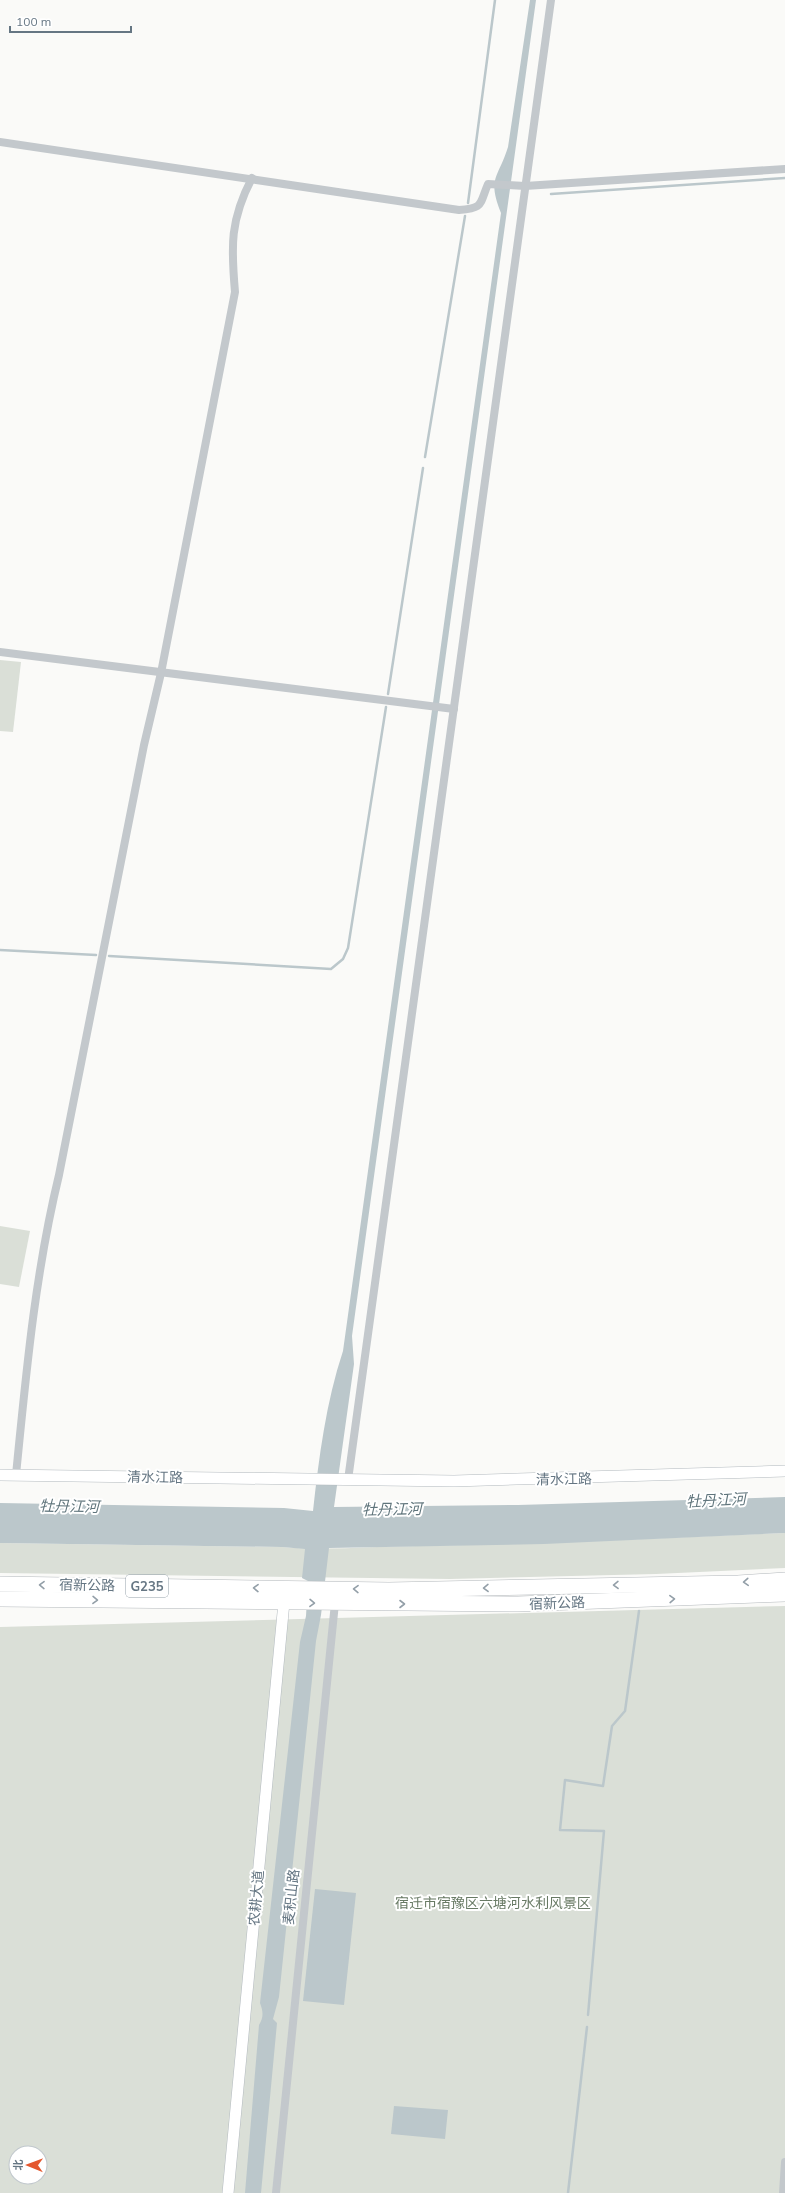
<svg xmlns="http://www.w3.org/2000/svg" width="785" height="2193" viewBox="0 0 785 2193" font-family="Mulish,'Noto Sans SC',sans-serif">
<rect width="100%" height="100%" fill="#fafaf8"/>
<g fill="#dadfd7" fill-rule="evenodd">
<path d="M0 660 21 662 13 732 0 731Z"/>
<path d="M0 1226 30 1231 19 1287 0 1284Z"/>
<path d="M785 1533V1568L656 1574 450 1579 0 1573V1543L282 1547C327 1551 373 1546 418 1546 541 1544 663 1538 785 1533Z"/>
<path d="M785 1606V2193H0V1627ZM16 2153H40V2177H16Z"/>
</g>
<g fill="#bbc7cb">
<path d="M530 0H536L352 1336 354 1364 334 1507 518 1505 785 1497V1533L544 1544 329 1548 321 1615 316 1641 279 1997 273 2019 277 2023 261 2193H245L259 2025C264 2017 263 2011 260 2003L300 1642 306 1616 308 1581 302 1578 305 1549 282 1547 0 1543V1503L284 1508 313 1511C319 1457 326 1402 343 1351L501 213C487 178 498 179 508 147Z"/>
<path d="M315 1889 356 1893 344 2005 303 2001Z"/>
<path d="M394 2106 448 2110 445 2139 391 2134Z"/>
</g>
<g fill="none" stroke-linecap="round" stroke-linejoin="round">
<g stroke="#bbc7cb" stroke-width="2.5">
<path d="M551 194 785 178"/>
<path d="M468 203 495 0"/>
<path d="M425 457 465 216"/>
<path d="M388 694 423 468"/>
<path d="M0 950 96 955"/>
<path d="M109 956 331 969 343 959 348 948 386 707"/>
<path d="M588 2015 604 1831 560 1830 565 1780 603 1786 612 1726 625 1711 639 1611"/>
<path d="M568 2193 587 2027"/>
</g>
<g stroke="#b3babf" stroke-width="12">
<g id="secondary">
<path d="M0 1475 454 1481 785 1471"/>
<path d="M228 2193 284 1602"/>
</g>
</g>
<g stroke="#b4b9bd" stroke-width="16">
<g id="highway">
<path d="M0 1584 389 1590 738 1583 785 1580"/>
<path d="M0 1599 518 1604 785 1594"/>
</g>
</g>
<g stroke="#c3c8cc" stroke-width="8">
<path d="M0 142 459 210C484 208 479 205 488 184L525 186 785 169"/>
<path d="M0 652 454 709"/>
<path d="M16 1475C26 1374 35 1274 59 1175L144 745 161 673 235 292C231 246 230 220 252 178"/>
<path d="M348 1480 551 0"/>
<path d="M276 2193 335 1603"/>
<path d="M783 2193 785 2162"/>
</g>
<use href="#secondary" stroke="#fff" stroke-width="11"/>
<use href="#highway" stroke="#fff" stroke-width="15"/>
</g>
<defs><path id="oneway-chevron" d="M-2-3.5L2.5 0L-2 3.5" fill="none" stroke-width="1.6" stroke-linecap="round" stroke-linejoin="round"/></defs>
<g stroke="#939fa8">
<use href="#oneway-chevron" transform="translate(746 1582) rotate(176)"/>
<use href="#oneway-chevron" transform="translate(42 1585) rotate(-179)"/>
<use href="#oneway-chevron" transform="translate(616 1585) rotate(179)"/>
<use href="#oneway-chevron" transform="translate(256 1588) rotate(-179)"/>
<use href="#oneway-chevron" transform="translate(486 1588) rotate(179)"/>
<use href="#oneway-chevron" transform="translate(356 1589) rotate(-179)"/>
<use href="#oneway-chevron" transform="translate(672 1599) rotate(-2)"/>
<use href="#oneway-chevron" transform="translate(95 1600) rotate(1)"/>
<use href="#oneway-chevron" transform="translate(312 1603) rotate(1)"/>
<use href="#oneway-chevron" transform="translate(402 1604)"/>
</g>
<g text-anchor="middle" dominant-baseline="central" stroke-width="4" stroke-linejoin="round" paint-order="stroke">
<rect fill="#fff" stroke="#939fa8" stroke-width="1" x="126" y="1575" width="42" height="22" rx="3"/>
<g font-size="13" font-weight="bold" fill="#657683">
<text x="147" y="1586">G235</text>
</g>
<g font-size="14" fill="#657683" stroke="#fff">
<text transform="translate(155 1477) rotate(1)">清水江路</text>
<text transform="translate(564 1479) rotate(-1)">清水江路</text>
<text transform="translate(87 1585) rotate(1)">宿新公路</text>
<text transform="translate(557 1603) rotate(-2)">宿新公路</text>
<text transform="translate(291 1897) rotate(-84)">麦积山路</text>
<text transform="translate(256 1898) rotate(-85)">农耕大道</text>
</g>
<g font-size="14" fill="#687a64" stroke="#fff">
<text x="493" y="1903">宿迁市宿豫区六塘河水利风景区</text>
</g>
<g font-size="15" font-style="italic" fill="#60757c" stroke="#fff">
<text transform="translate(716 1500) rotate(-3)">牡丹江河</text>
<text transform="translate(69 1506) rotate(1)">牡丹江河</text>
<text transform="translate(392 1509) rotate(-1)">牡丹江河</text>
</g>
</g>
<g transform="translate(28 2165) rotate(271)"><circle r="19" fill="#ffffff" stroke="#c1c8cd"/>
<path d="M0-3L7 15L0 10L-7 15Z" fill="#e4572e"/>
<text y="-6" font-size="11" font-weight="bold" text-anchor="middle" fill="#657683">北</text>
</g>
<path d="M10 26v6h121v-6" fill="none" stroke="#657683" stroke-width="2"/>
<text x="16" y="26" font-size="12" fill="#657683" stroke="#ffffff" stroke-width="3" paint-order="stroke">100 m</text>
</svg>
